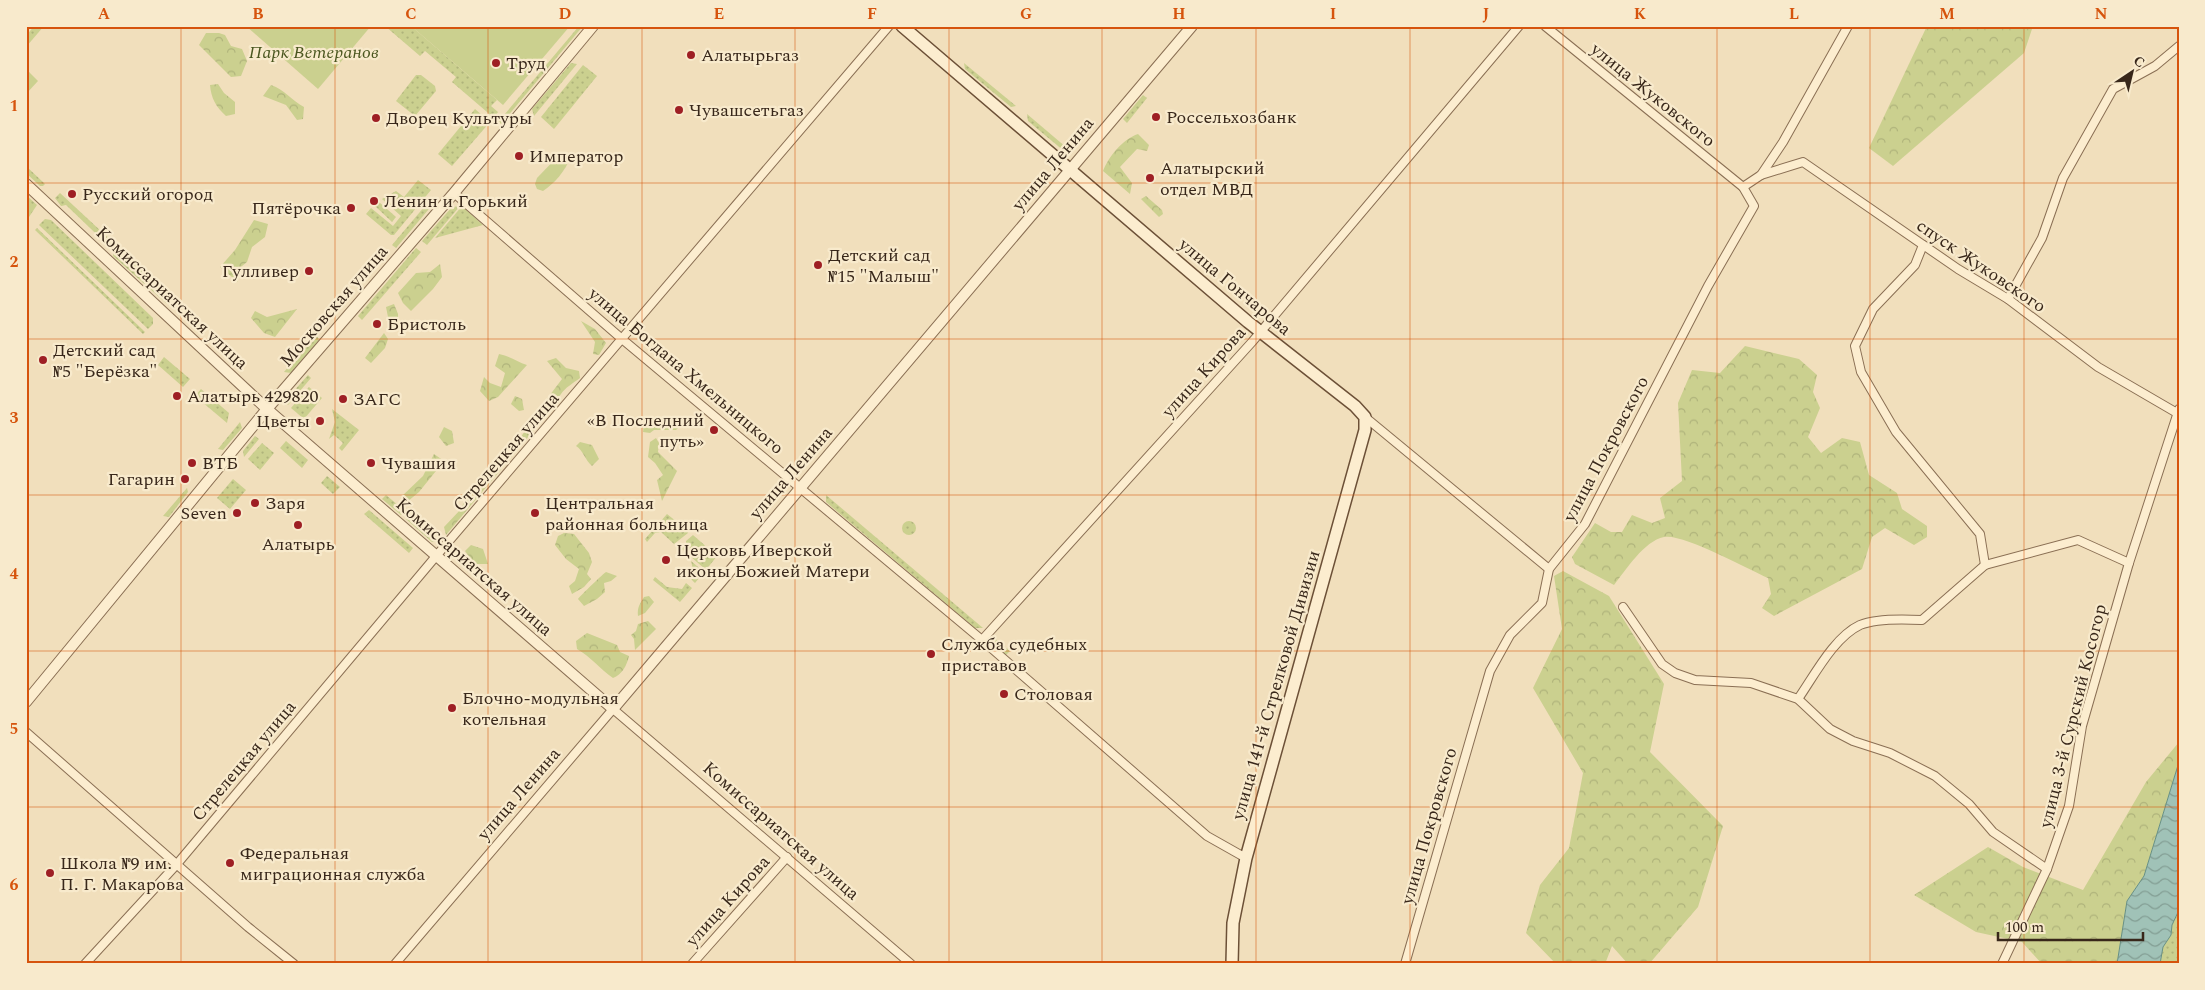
<svg xmlns="http://www.w3.org/2000/svg" width="2205" height="990" viewBox="0 0 2205 990" font-family="Spectral,serif">
<defs>
<pattern id="grass-dots" width="8" height="8" patternUnits="userSpaceOnUse" patternTransform="scale(1.25)"><rect width="8" height="8" fill="#cbd08f"/><path d="M2 2h.1M6 6h.1" fill="none" stroke="#afb37b" stroke-width="1.8" stroke-linecap="round"/></pattern>
<pattern id="forest-crowns" width="20" height="18" patternUnits="userSpaceOnUse" patternTransform="scale(1.25)"><rect width="20" height="18" fill="#cbd08f"/><path d="M2 6a3 3 0 1 1 6 0M12 15a3 3 0 1 1 6 0" fill="none" stroke="#afb37b"/></pattern>
<pattern id="water-waves" width="16" height="10" patternUnits="userSpaceOnUse" patternTransform="scale(1.25)"><rect width="16" height="10" fill="#a0c2b7"/><path d="M0 5q4-4 8 0t8 0" fill="none" stroke="#839e94"/></pattern>
</defs>
<rect width="100%" height="100%" fill="#f1dfbc"/>
<g fill="url(#grass-dots)">
<path d="M34 26H44L26 47V36Z"/>
<path d="M385 26H411L497 100 491 106 498 112 494 118 452 82 456 77 425 51 420 56Z"/>
<path d="M579 26H583L501 124 499 121Z"/>
<path d="M571 63 577 64 534 116 532 109Z"/>
<path d="M964 63 1016 106 1011 107 965 69Z"/>
<path d="M583 65 597 76 554 129 541 117Z"/>
<path d="M416 75H421L435 86 436 91 415 116 396 101Z"/>
<path d="M1143 95 1147 98 1127 123 1123 119Z"/>
<path d="M475 109 490 122 452 166 438 154Z"/>
<path d="M1027 114 1067 148 1064 151 1028 121Z"/>
<path d="M26 166 45 184 43 186H40L26 173Z"/>
<path d="M418 180 431 190 394 235H391L366 214 371 208 393 226 401 216 382 199 396 191 404 197Z"/>
<path d="M60 193 173 298 167 304 113 256 114 251 66 205 61 206 55 198Z"/>
<path d="M26 195 37 205 29 217 26 214Z"/>
<path d="M430 200 434 203 396 248 392 245Z"/>
<path d="M379 202 396 217 392 222 375 206Z"/>
<path d="M460 206 427 245 422 241 452 207Z"/>
<path d="M462 206 483 225 435 238Z"/>
<path d="M45 219 51 220 153 318V324L148 329 39 225Z"/>
<path d="M37 228 145 332 143 334 35 230Z"/>
<path d="M416 248 421 252 362 320 358 316Z"/>
<path d="M316 334 319 340 291 373 284 372Z"/>
<path d="M164 357 190 379 183 387 158 365Z"/>
<path d="M308 375 311 378 288 405 285 401Z"/>
<path d="M309 387 322 398 304 419 291 408Z"/>
<path d="M201 389 229 413 227 423 195 396Z"/>
<path d="M332 409 359 430 342 451 339 448 343 443 334 435 329 439 335 422Z"/>
<path d="M240 422 242 428 223 450 218 449Z"/>
<path d="M255 436 259 439 244 457 243 451Z"/>
<path d="M286 441 308 460 302 468 280 448Z"/>
<path d="M262 443 274 453 260 470 248 459Z"/>
<path d="M327 476 340 487 333 494 321 483Z"/>
<path d="M233 479 246 490 230 509 217 498Z"/>
<path d="M187 488 188 492 169 517 163 516Z"/>
<path d="M386 495 405 511 401 515 382 499Z"/>
<path d="M826 495 983 628H975L826 502Z"/>
<path d="M369 510 413 548 409 553 364 514Z"/>
<path d="M667 514 687 530 688 533 674 544 661 532 655 533 647 542 645 539Z"/>
<path d="M410 515 441 541 432 542 406 519Z"/>
<circle cx="909" cy="528" r="7"/>
<path d="M693 535 717 556 706 570 682 549 686 544V541Z"/>
<path d="M691 561 704 572 695 583 690 578 694 573Z"/>
<path d="M655 577 667 587 682 589 686 583 692 588 680 602 653 580Z"/>
<path d="M992 636 1010 651 1006 655 994 644Z"/>
<path d="M2179 910V964H2160L2163 947 2171 935 2172 925Z"/>
</g>
<g fill="url(#forest-crowns)">
<path d="M1927 26H2033L2024 53 1893 166 1869 148Z"/>
<path d="M206 33H219L225 35 231 46 242 49 247 61 241 76 231 77 199 45Z"/>
<path d="M26 69 38 81 26 94Z"/>
<path d="M218 84 224 93 235 102V114L226 116C216 107 211 98 210 85Z"/>
<path d="M271 85C285 90 291 100 304 107L303 119 297 120 286 105 263 96Z"/>
<path d="M1138 134 1149 145 1147 151 1137 149 1120 167 1132 183 1130 194 1103 171C1109 156 1123 139 1138 134Z"/>
<path d="M1146 196 1162 210 1163 214 1159 217 1141 199Z"/>
<path d="M254 220 268 224 265 237 252 247 247 262 237 270 238 282 220 267 235 250Z"/>
<path d="M440 264 442 277 433 289 411 311 403 303 398 293 416 273 430 272Z"/>
<path d="M394 304 398 314V322L395 325 388 317 386 307Z"/>
<path d="M297 309 275 337 264 333 251 318 255 311 267 317Z"/>
<path d="M581 321 595 329 606 343 599 355 593 354 595 342Z"/>
<path d="M384 333 388 339 385 348 371 363 365 358Z"/>
<path d="M1745 346 1799 359 1817 375 1813 392 1820 408 1808 437 1821 453 1842 438 1860 442 1869 475 1897 493 1902 509 1927 526V537L1914 545 1885 528 1872 537 1862 569 1774 616 1762 608 1771 594 1768 578C1748 569 1682 533 1664 537 1644 541 1626 570 1614 585L1575 564 1572 557 1595 523 1611 532H1622L1632 515 1652 523 1665 518 1660 498 1682 481 1678 403 1692 370 1720 373Z"/>
<path d="M499 354C510 356 517 362 527 365L498 397 489 401 480 391 484 377 490 383 501 387 505 373 495 366Z"/>
<path d="M556 358 566 368 579 371 580 378C573 383 565 388 561 394 552 405 553 410 542 420L534 416 562 379 547 361Z"/>
<path d="M515 396 522 399 524 410 519 411 511 404Z"/>
<path d="M660 417 676 418 683 423 676 430H654L650 433 643 432 644 424 651 419Z"/>
<path d="M444 427 452 431 454 443 446 446 439 437Z"/>
<path d="M528 427 534 430 446 535 444 527 461 509 466 497 482 485 496 461 509 453Z"/>
<path d="M656 438 659 443 658 452 677 471 662 501 657 480 663 475 655 463 648 457 650 442Z"/>
<path d="M580 442 592 445 599 459 592 466C585 460 583 450 576 446Z"/>
<path d="M434 454 444 461 419 492 407 502 401 497 423 476Z"/>
<path d="M564 533 574 534 589 553 592 562 587 574 591 579 584 587 572 594 569 586 575 581 579 569 566 559 555 545 558 536Z"/>
<path d="M471 545 483 549 488 564H474L465 551Z"/>
<path d="M1563 571 1609 596 1664 684 1650 752 1723 826 1698 907 1649 964H1628L1612 946 1605 964H1556L1526 933 1540 885 1569 848 1583 773 1533 688 1562 629 1554 576Z"/>
<path d="M606 572 617 576 611 581 604 583 605 592 597 599 584 606 578 599C580 596 604 573 606 572Z"/>
<path d="M649 596 654 602 645 613 638 616C637 607 640 604 644 597Z"/>
<path d="M648 621 656 629 635 650 634 639 631 635 636 631 638 624Z"/>
<path d="M587 633 617 645 620 652 629 656C627 665 622 675 613 678 600 669 590 656 577 649L576 641Z"/>
<path d="M2179 742V762L2144 876 2127 901 2117 964H2042L2022 942 1976 932 1914 895 1988 847 2023 867 2083 890 2146 782Z"/>
</g>
<g fill="#cbd08f">
<path d="M246 26H371L318 89Z"/>
<path d="M411 26H570L503 105Z"/>
<path d="M562 152 568 154 570 158C566 170 554 184 543 191L537 189 535 184 537 178Z"/>
</g>
<path fill="url(#water-waves)" stroke="#679084" d="M2179 762V910L2172 925 2171 935 2163 947 2160 964H2117L2127 901 2144 876Z"/>
<g fill="none" stroke-linecap="round" stroke-linejoin="round">
<g stroke="#8a6f54" stroke-width="10">
<g id="minor">
<path d="M1545 26 1743 187"/>
<path d="M1761 175 1803 162 1958 269 2008 299 2098 367 2177 413"/>
<path d="M454 193 622 339 982 640 1207 836 1246 858"/>
<path d="M1923 245 1915 265 1873 309 1855 346 1861 372 1896 432 1980 534 1985 565"/>
<path d="M2008 299 2042 238 2063 178 2113 89 2155 66 2179 46"/>
<path d="M1365 417 1549 569"/>
<path d="M1623 607 1662 664 1675 673 1695 680 1751 683 1798 699 1830 729 1853 741 1890 753 1935 776 1969 804 1993 832 2047 869"/>
<path d="M982 640 1252 342 1519 26"/>
<path d="M1798 699C1814 676 1834 637 1860 625 1877 618 1904 619 1922 620L1985 565 2078 540 2129 563"/>
<path d="M26 732 248 927 294 964"/>
<path d="M85 964 177 864 437 555 889 26"/>
<path d="M395 964 613 709 911 964"/>
<path d="M692 964 787 857"/>
<path d="M1405 964 1490 671 1510 635 1542 603 1549 569 1585 524 1708 286 1754 206 1743 187 1761 175 1783 142 1848 26"/>
<path d="M2002 964 2047 869 2069 806 2082 726 2129 563 2179 409"/>
</g>
</g>
<g stroke="#8a6f54" stroke-width="12">
<g id="tertiary">
<path d="M26 184 267 409 613 709 1192 26"/>
<path d="M26 702 267 409 454 193 593 26"/>
</g>
</g>
<g stroke="#6c5037" stroke-width="14">
<path id="secondary" d="M902 26 1248 322 1355 406 1365 417V430L1246 858 1233 923 1232 964"/>
</g>
<use href="#minor" stroke="#fcedcf" stroke-width="8"/>
<use href="#tertiary" stroke="#fcedcf" stroke-width="10"/>
<use href="#secondary" stroke="#fcedcf" stroke-width="11"/>
</g>
<path fill="none" stroke="#d6540d" stroke-width="1" stroke-opacity="0.55" d="M181 26V964M335 26V964M488 26V964M642 26V964M795 26V964M949 26V964M1102 26V964M1256 26V964M1410 26V964M1563 26V964M1717 26V964M1870 26V964M2024 26V964M26 183H2179M26 339H2179M26 495H2179M26 651H2179M26 807H2179"/>
<g fill="#9e1f24" stroke="#f8eacc" stroke-width="2">
<circle cx="691" cy="55" r="5"/>
<circle cx="496" cy="63" r="5"/>
<circle cx="679" cy="110" r="5"/>
<circle cx="1156" cy="117" r="5"/>
<circle cx="376" cy="118" r="5"/>
<circle cx="519" cy="156" r="5"/>
<circle cx="1150" cy="178" r="5"/>
<circle cx="72" cy="194" r="5"/>
<circle cx="374" cy="201" r="5"/>
<circle cx="351" cy="208" r="5"/>
<circle cx="818" cy="265" r="5"/>
<circle cx="309" cy="271" r="5"/>
<circle cx="377" cy="324" r="5"/>
<circle cx="43" cy="360" r="5"/>
<circle cx="177" cy="396" r="5"/>
<circle cx="343" cy="399" r="5"/>
<circle cx="320" cy="421" r="5"/>
<circle cx="714" cy="430" r="5"/>
<circle cx="192" cy="463" r="5"/>
<circle cx="371" cy="463" r="5"/>
<circle cx="185" cy="479" r="5"/>
<circle cx="255" cy="503" r="5"/>
<circle cx="237" cy="513" r="5"/>
<circle cx="535" cy="513" r="5"/>
<circle cx="298" cy="525" r="5"/>
<circle cx="666" cy="560" r="5"/>
<circle cx="931" cy="654" r="5"/>
<circle cx="1004" cy="694" r="5"/>
<circle cx="452" cy="708" r="5"/>
<circle cx="230" cy="863" r="5"/>
<circle cx="50" cy="873" r="5"/>
</g>
<g text-anchor="middle" dominant-baseline="central" stroke-width="4.5" stroke-linejoin="round" paint-order="stroke">
<g font-size="18" font-style="italic" fill="#4a561f" stroke="#f8eacc">
<text x="314" y="52">Парк Ветеранов</text>
</g>
<g font-size="18" fill="#38271a" stroke="#f8eacc" text-anchor="start">
<text x="701" y="55">Алатырьгаз</text>
<text x="506" y="63">Труд</text>
<text x="689" y="110">Чувашсетьгаз</text>
<text x="1166" y="117">Россельхозбанк</text>
<text x="386" y="118">Дворец Культуры</text>
<text x="529" y="156">Император</text>
<text x="1160" y="168">Алатырский<tspan x="1160" dy="21">отдел МВД</tspan></text>
<text x="82" y="194">Русский огород</text>
<text x="384" y="201">Ленин и Горький</text>
<text x="341" y="208" text-anchor="end">Пятёрочка</text>
<text x="828" y="255">Детский сад<tspan x="828" dy="21">№15 "Малыш"</tspan></text>
<text x="299" y="271" text-anchor="end">Гулливер</text>
<text x="387" y="324">Бристоль</text>
<text x="53" y="350">Детский сад<tspan x="53" dy="21">№5 "Берёзка"</tspan></text>
<text x="187" y="396">Алатырь 429820</text>
<text x="353" y="399">ЗАГС</text>
<text x="704" y="420" text-anchor="end">«В Последний<tspan x="704" dy="21">путь»</tspan></text>
<text x="310" y="421" text-anchor="end">Цветы</text>
<text x="202" y="463">ВТБ</text>
<text x="381" y="463">Чувашия</text>
<text x="175" y="479" text-anchor="end">Гагарин</text>
<text x="265" y="503">Заря</text>
<text x="545" y="503">Центральная<tspan x="545" dy="21">районная больница</tspan></text>
<text x="227" y="513" text-anchor="end">Seven</text>
<text x="298" y="544" text-anchor="middle">Алатырь</text>
<text x="676" y="550">Церковь Иверской<tspan x="676" dy="21">иконы Божией Матери</tspan></text>
<text x="941" y="644">Служба судебных<tspan x="941" dy="21">приставов</tspan></text>
<text x="1014" y="694">Столовая</text>
<text x="462" y="698">Блочно-модульная<tspan x="462" dy="21">котельная</tspan></text>
<text x="240" y="853">Федеральная<tspan x="240" dy="21">миграционная служба</tspan></text>
<text x="60" y="863">Школа №9 им.<tspan x="60" dy="21">П. Г. Макарова</tspan></text>
</g>
<g font-size="18" fill="#38271a" stroke="#f8eacc">
<text transform="translate(1653 95) rotate(39)">улица Жуковского</text>
<text transform="translate(1053 164) rotate(-50)">улица Ленина</text>
<text transform="translate(1981 266) rotate(34)">спуск Жуковского</text>
<text transform="translate(1235 287) rotate(40)">улица Гончарова</text>
<text transform="translate(172 298) rotate(43)">Комиссариатская улица</text>
<text transform="translate(334 306) rotate(-49)">Московская улица</text>
<text transform="translate(686 371) rotate(40)">улица Богдана Хмельницкого</text>
<text transform="translate(1204 372) rotate(-48)">улица Кирова</text>
<text transform="translate(1606 449) rotate(-62)">улица Покровского</text>
<text transform="translate(506 452) rotate(-49)">Стрелецкая улица</text>
<text transform="translate(791 473) rotate(-49)">улица Ленина</text>
<text transform="translate(474 567) rotate(41)">Комиссариатская улица</text>
<text transform="translate(1276 685) rotate(-74)">улица 141-й Стрелковой Дивизии</text>
<text transform="translate(2073 716) rotate(-76)">улица 3-й Сурский Косогор</text>
<text transform="translate(244 761) rotate(-50)">Стрелецкая улица</text>
<text transform="translate(519 794) rotate(-49)">улица Ленина</text>
<text transform="translate(1429 826) rotate(-74)">улица Покровского</text>
<text transform="translate(781 831) rotate(41)">Комиссариатская улица</text>
<text transform="translate(728 901) rotate(-48)">улица Кирова</text>
</g>
</g>
<rect width="2205" height="990" fill="none" stroke="#f8eacc" stroke-width="55"/>
<g transform="translate(2132 72) rotate(35)" stroke="#f8eacc" stroke-width="4" paint-order="stroke">
<path d="M0-4L9 19L0 12L-9 19Z" fill="#38271a"/>
<text y="-8" font-size="14" font-weight="bold" text-anchor="middle" fill="#38271a">С</text>
</g>
<path d="M1998 932v8h145v-8" fill="none" stroke="#38271a" stroke-width="2.5"/>
<text x="2005" y="932" font-size="15" fill="#38271a" stroke="#f8eacc" stroke-width="4" paint-order="stroke">100 m</text>
<rect x="28" y="28" width="2150" height="934" fill="none" stroke="#d6540d" stroke-width="2"/>
<g font-size="16" text-anchor="middle" font-weight="bold" fill="#d6540d">
<text x="104" y="19">A</text>
<text x="258" y="19">B</text>
<text x="411" y="19">C</text>
<text x="565" y="19">D</text>
<text x="719" y="19">E</text>
<text x="872" y="19">F</text>
<text x="1026" y="19">G</text>
<text x="1179" y="19">H</text>
<text x="1333" y="19">I</text>
<text x="1486" y="19">J</text>
<text x="1640" y="19">K</text>
<text x="1794" y="19">L</text>
<text x="1947" y="19">M</text>
<text x="2101" y="19">N</text>
<text x="14" y="111">1</text>
<text x="14" y="267">2</text>
<text x="14" y="423">3</text>
<text x="14" y="579">4</text>
<text x="14" y="734">5</text>
<text x="14" y="890">6</text>
</g>
</svg>
